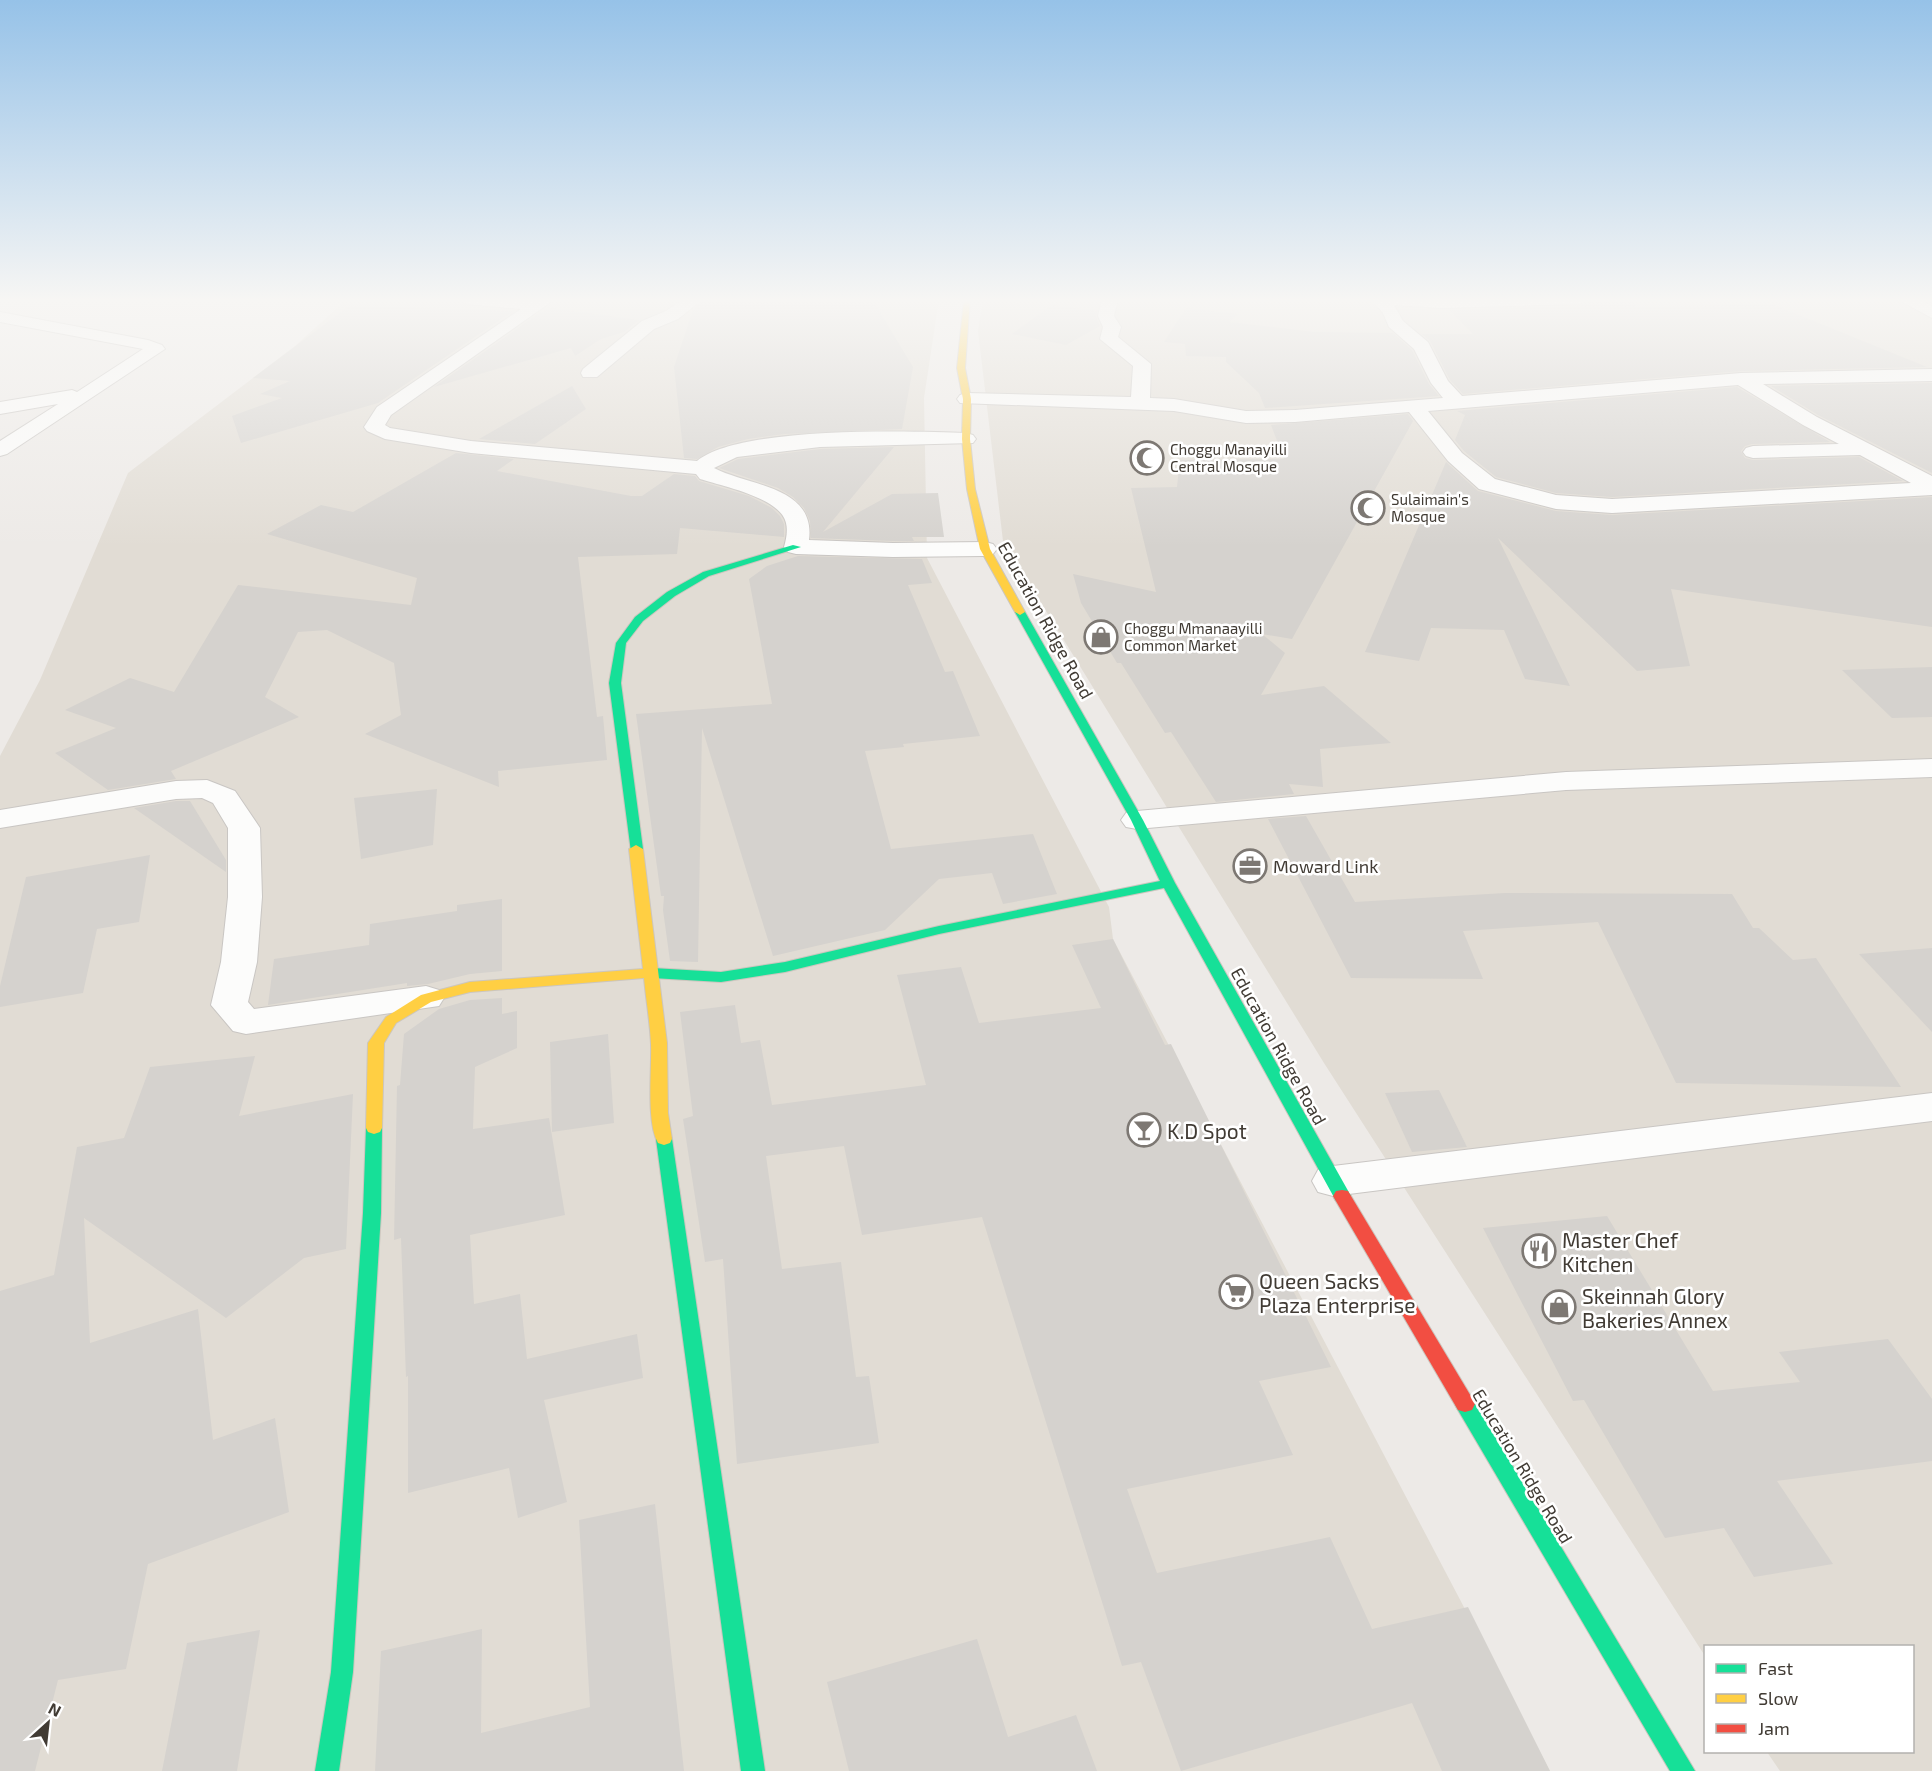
<svg xmlns="http://www.w3.org/2000/svg" width="1932" height="1771" viewBox="0 0 1932 1771" font-family="'Exo 2',sans-serif">
<rect width="100%" height="100%" fill="#edeae7"/>
<g fill="#e1dcd4">
<path d="M347 299H939L924 398 927 558 1109 907 1113 939 1550 1771H0V756L40 680 128 473 295 346Z"/>
<path d="M983 299H1932V1771H1780L1767 1752H1912V1646H1706L1705 1656 1324 1063 1003 541 978 331Z"/>
</g>
<g fill="#d5d2ce">
<path d="M705 299H872L913 367 902 429 785 434 748 439 718 447 697 459 684 458 674 367 693 310Z"/>
<path d="M1590 299H1636V307L1772 304 1927 367 1741 371 1463 394 1450 380 1430 341 1422 334H1473L1449 310 1580 306Z"/>
<path d="M1052 305 1097 311 1096 317 1100 326 1066 345 1012 334Z"/>
<path d="M349 306 513 311 378 403 241 443 232 416 282 398 260 394 290 381 253 378Z"/>
<path d="M551 308 639 320 624 332 601 339 575 356 571 348 434 387 538 314Z"/>
<path d="M1186 308 1238 314 1229 322 1314 332 1393 333 1412 350 1429 384 1439 396 1265 408 1259 393 1226 362V357L1186 356 1185 344 1164 342Z"/>
<path d="M1932 383V473L1818 415 1771 386Z"/>
<path d="M572 386 586 409 535 444 479 439Z"/>
<path d="M1737 387 1830 442 1752 444 1745 446 1741 451 1745 458 1753 460 1859 457 1903 481 1612 497 1556 493 1496 477 1464 451 1455 440 1465 415 1457 411Z"/>
<path d="M1408 414 1413 421 1292 639 1262 634 1285 653 1261 695 1324 686 1391 743 1320 749 1323 787 1289 784 1294 794 1216 802 1171 732 1165 733 1121 663H1117L1081 603 1073 574 1156 592 1131 488 1177 487 1180 460 1284 459 1271 425Z"/>
<path d="M894 447 823 532 892 494 938 493 944 537H912L914 541H893L811 538 810 521 804 508 793 497 778 488 719 468 738 459 820 449Z"/>
<path d="M456 453 514 459 497 471 631 496H642L674 474 695 476 699 481 749 496 772 508 780 516 784 524V537L680 528 677 554 578 557 597 717 603 716 607 760 498 771 499 787 365 734 401 715 394 663 327 630 298 632 265 697 299 717 171 771 176 779 108 790 55 753 116 728 65 710 130 678 174 692 238 585 411 605 417 578 267 534 321 505 353 512Z"/>
<path d="M1446 462 1478 491 1556 511 1612 515 1932 497V627L1671 589 1690 666 1637 671 1498 538 1570 686 1525 679 1504 630 1431 628 1419 661 1365 652Z"/>
<path d="M798 556 922 559 932 583 908 585 945 672 953 671 980 736 903 744 904 747 865 751 891 849 1033 834 1057 894 1003 904 992 873 939 879 885 930 773 956 702 728 698 962 670 961 663 910 664 896H661L636 714 772 704 749 579 767 566Z"/>
<path d="M1932 667V717L1892 718 1842 670Z"/>
<path d="M437 789 433 845 361 859 354 798Z"/>
<path d="M176 801H190L226 860V872L134 808Z"/>
<path d="M1306 816 1355 902 1505 893 1732 894 1753 928H1759L1793 960 1816 958 1901 1087 1676 1083 1598 922 1463 931 1483 979 1351 978 1268 819Z"/>
<path d="M150 855 139 922 97 929 83 993 0 1007V986L26 877Z"/>
<path d="M502 899V971L470 974 428 984 407 986V983L268 1005 274 959 369 945 370 924 457 911V905Z"/>
<path d="M1113 939 1165 1045 1171 1044 1331 1367 1259 1381 1293 1455 1127 1489 1157 1573 1330 1537 1372 1629 1468 1607 1550 1771H1442L1412 1703 1181 1771 1141 1662 1122 1666 982 1217 862 1235 844 1146 766 1156 782 1269 841 1262 856 1377 869 1376 879 1443 737 1464 723 1259 705 1262 683 1119 693 1116 680 1012 735 1005 741 1043 760 1040 772 1105 926 1085 897 975 961 967 979 1023 1101 1008 1072 945Z"/>
<path d="M1932 948V1032L1859 954Z"/>
<path d="M502 998V1014L517 1011V1048L475 1067 473 1129 549 1118 565 1215 470 1235 474 1304 520 1294 527 1359 637 1334 643 1378 544 1400 567 1502 518 1518 509 1468 408 1493V1376L406 1377 401 1238 394 1240 397 1086 400 1085 404 1034 439 1009 470 1000Z"/>
<path d="M608 1034 614 1123 552 1132 550 1042Z"/>
<path d="M255 1056 239 1116 353 1094 346 1249 304 1258 226 1318 84 1218 90 1343 198 1309 213 1440 275 1418 289 1512 148 1564 126 1669 58 1680 35 1771H0V1291L54 1275 77 1147 124 1138 150 1067Z"/>
<path d="M1439 1090 1467 1147 1412 1152 1385 1093Z"/>
<path d="M1607 1216 1713 1391 1800 1382 1779 1352 1888 1339 1932 1399V1461L1777 1481 1833 1564 1754 1577 1724 1528 1665 1538 1584 1400 1573 1401 1483 1228Z"/>
<path d="M655 1504 684 1771H375L381 1651 482 1629 481 1733 590 1707 579 1520Z"/>
<path d="M260 1630 237 1771H162L187 1643Z"/>
<path d="M977 1639 1008 1737 1076 1715 1097 1771H849L827 1682Z"/>
</g>
<g fill="none" stroke-linecap="round" stroke-linejoin="round">
<g stroke="#c9c6c3" stroke-width="2">
<g id="street">
<path d="M459 299H555L391 415 385 425 390 428 471 441 697 461C739 426 909 431 966 433L973 435 976 439 973 443 820 447 737 457 714 468C748 486 816 486 809 540L893 543 985 542 993 544 997 549 993 554 985 556 893 557 796 554 788 552 784 547C786 540 788 531 786 523 781 498 722 486 700 479L696 474 471 453 385 439 367 431 364 427 377 407 521 309 467 304Z"/>
<path d="M684 299H703L678 319 654 329 597 377H583L581 373 583 369 642 321 666 311Z"/>
<path d="M1102 299H1118L1114 316 1121 327 1118 337 1151 364 1150 398 1174 399 1246 411 1295 410 1443 398 1431 383 1414 349 1389 327 1383 313 1371 299H1588L1580 304 1441 308 1394 305 1403 321 1428 342 1448 381 1462 396 1741 373 1932 369V381L1763 384 1817 417 1932 476V495L1612 513 1556 509 1479 489 1448 461 1409 412 1295 422 1246 423 1174 411 960 403 957 399 960 395 967 393 1131 397 1133 366 1100 339 1103 327 1098 316ZM1738 385 1803 425 1839 444 1753 446 1746 448 1743 452 1746 456 1753 458 1860 455 1911 483 1612 499 1556 495 1495 479 1462 453 1428 411Z"/>
<path d="M1897 299H1918L1932 306V318Z"/>
<path d="M0 312 148 340 162 345 165 349 7 454 0 456V441L58 404 0 414V402L72 390 77 392 143 349 0 322Z"/>
<path d="M1932 759V777L1566 790 1137 829 1126 827 1121 820 1126 813 1137 811 1566 772Z"/>
<path d="M207 780 235 791 260 828 262 897 257 962 248 1002 254 1009 426 986 439 990 444 998 439 1006 246 1034 233 1031 211 1005 221 962 228 897V828L213 803 202 798 176 799 0 828V810L176 781Z"/>
<path d="M1932 1093V1121L1333 1196 1318 1192 1312 1181 1318 1170 1333 1166Z"/>
</g>
</g>
<g stroke="#ccc6be" stroke-width="2">
<g id="fast">
<path d="M793 545 801 547 709 576 675 596 643 621 626 643 621 683 643 849 636 853 631 852 609 683 616 643 635 617 667 592 703 572Z"/>
<path d="M1020 609 1025 612 1143 820 1175 883 1351 1196 1348 1201 1342 1202 1336 1201 1164 888 939 934 785 972 721 982 652 978 645 973 652 968 721 972 785 962 939 926 1160 881 1131 820 1015 612Z"/>
<path d="M374 1122 380 1124 382 1128 381 1213 353 1672 339 1771H315L331 1672 363 1213 366 1128 368 1124Z"/>
<path d="M664 1133 670 1135 672 1139 765 1771H741L656 1139 658 1135Z"/>
<path d="M1465 1396 1472 1398 1695 1771H1670L1458 1410 1455 1404 1458 1398Z"/>
</g>
</g>
<g stroke="#ccc6be" stroke-width="2">
<g id="slow">
<path d="M964 299H970L965 368 971 399 970 439 975 489 990 549 1025 612 1020 615 1015 612 980 549 967 489 962 439 963 399 957 368Z"/>
<path d="M636 845 643 849 667 1043 668 1113 672 1139 670 1143 664 1145 658 1143C646 1123 652 1069 651 1044 650 1022 646 1000 644 978L470 992 431 1002 396 1023 384 1043 382 1128 380 1132 374 1134 368 1132 366 1128 368 1043 386 1017 421 995 470 982 643 969 629 849Z"/>
</g>
</g>
<g stroke="#ccc6be" stroke-width="2">
<path id="jam" d="M1342 1190 1348 1191 1472 1398 1475 1404 1472 1410 1465 1412 1458 1410 1333 1196 1336 1191Z"/>
</g>
<use href="#street" fill="#fcfcfb" fill-rule="evenodd"/>
<use href="#fast" fill="#16e098" fill-rule="evenodd"/>
<use href="#slow" fill="#ffcf43" fill-rule="evenodd"/>
<use href="#jam" fill="#f24e42" fill-rule="evenodd"/>
</g>
<linearGradient id="sky" x2="0" y2="1"><stop stop-color="#96c2e8"/><stop offset="0.55" stop-color="#f7f6f4"/><stop offset="1" stop-color="#f7f6f4" stop-opacity="0"/></linearGradient>
<rect width="1932" height="547" fill="url(#sky)"/>
<defs>
<g id="mosque-ring" transform="scale(1.725)"><circle r="9.5" fill="#fff" stroke="#7d7873" stroke-width="1.5"/><path d="M3.5-4.9A6 6 0 1 0 3.5 4.9A5 5 0 1 1 3.5-4.9Z" fill="#7d7873"/></g>
<g id="shop-ring" transform="scale(1.725)"><circle r="9.5" fill="#fff" stroke="#7d7873" stroke-width="1.5"/><path d="M-5-2.5h2.3a2.7 3.5 0 0 1 5.4 0H5L5.5 6h-11ZM-1.5-2.5h3a1.5 2.3 0 0 0-3 0Z" fill="#7d7873"/></g>
<g id="office-ring" transform="scale(1.725)"><circle r="9.5" fill="#fff" stroke="#7d7873" stroke-width="1.5"/><path d="M-6-3h4V-5.5h4V-3h4V5H-6ZM-1-4.5V-3h2v-1.5ZM-6 0V1H6V0Z" fill="#7d7873"/></g>
<g id="bar-ring" transform="scale(1.725)"><circle r="9.5" fill="#fff" stroke="#7d7873" stroke-width="1.5"/><path d="M-6-5H6L.8 .8V4.5H3.5V6h-7V4.5H-.8V.8Z" fill="#7d7873"/></g>
<g id="restaurant-ring" transform="scale(1.725)"><circle r="9.5" fill="#fff" stroke="#7d7873" stroke-width="1.5"/><path d="M-5-6h1v4h1v-4h1v4h1v-4h1v5L-1.5 .5V6h-2V.5L-5-1ZM5-6V6H3V1.5H1.5Q1.5-4 5-6Z" fill="#7d7873"/></g>
<g id="supermarket-ring" transform="scale(1.725)"><circle r="9.5" fill="#fff" stroke="#7d7873" stroke-width="1.5"/><path d="M-6-5.5h2.5l.6 2H6L4.5 2H-2.5L-4.4-4H-6ZM-1.5 3.2a1.3 1.3 0 1 0 .1 0ZM3 3.2a1.3 1.3 0 1 0 .1 0Z" fill="#7d7873"/></g>
</defs>
<g fill-rule="evenodd">
<use href="#mosque-ring" x="1147" y="458"/>
<use href="#mosque-ring" x="1368" y="508"/>
<use href="#shop-ring" x="1101" y="637"/>
<use href="#office-ring" x="1250" y="866"/>
<use href="#bar-ring" x="1144" y="1130"/>
<use href="#restaurant-ring" x="1539" y="1251"/>
<use href="#supermarket-ring" x="1236" y="1292"/>
<use href="#shop-ring" x="1559" y="1307"/>
</g>
<g text-anchor="middle" dominant-baseline="central" stroke-width="5" stroke-linejoin="round" paint-order="stroke">
<g font-size="15" fill="#413b34" stroke="#fff" text-anchor="start">
<text x="1170" y="449">Choggu Manayilli<tspan x="1170" dy="17">Central Mosque</tspan></text>
<text x="1391" y="499">Sulaimain's<tspan x="1391" dy="17">Mosque</tspan></text>
<text x="1124" y="628">Choggu Mmanaayilli<tspan x="1124" dy="17">Common Market</tspan></text>
</g>
<g font-size="18" fill="#413b34" stroke="#fff">
<text transform="translate(1046 620) rotate(61)">Education Ridge Road</text>
<text transform="translate(1279 1046) rotate(61)">Education Ridge Road</text>
<text transform="translate(1523 1466) rotate(59)">Education Ridge Road</text>
</g>
<g font-size="18" fill="#413b34" stroke="#fff" text-anchor="start">
<text x="1273" y="866">Moward Link</text>
</g>
<g font-size="21" fill="#413b34" stroke="#fff" text-anchor="start">
<text x="1167" y="1130">K.D Spot</text>
<text x="1562" y="1239">Master Chef<tspan x="1562" dy="24">Kitchen</tspan></text>
<text x="1259" y="1280">Queen Sacks<tspan x="1259" dy="24">Plaza Enterprise</tspan></text>
<text x="1582" y="1295">Skeinnah Glory<tspan x="1582" dy="24">Bakeries Annex</tspan></text>
</g>
</g>
<rect x="1704" y="1645" width="210" height="108" fill="#ffffff" stroke="#b3b1ae" stroke-width="1.5"/>
<rect x="1716" y="1664" width="30" height="9" fill="#16e098" stroke="#b3b1ae" stroke-width="1.5"/>
<text x="1758" y="1675" font-size="18" fill="#413b34">Fast</text>
<rect x="1716" y="1694" width="30" height="9" fill="#ffcf43" stroke="#b3b1ae" stroke-width="1.5"/>
<text x="1758" y="1705" font-size="18" fill="#413b34">Slow</text>
<rect x="1716" y="1724" width="30" height="9" fill="#f24e42" stroke="#b3b1ae" stroke-width="1.5"/>
<text x="1758" y="1735" font-size="18" fill="#413b34">Jam</text>
<g transform="translate(48 1723) rotate(27)" stroke="#ffffff" stroke-width="4.5" paint-order="stroke">
<path d="M0-4.5L10 22L0 15L-10 22Z" fill="#413b34"/>
<text y="-9" font-size="16" font-weight="bold" text-anchor="middle" fill="#413b34">N</text>
</g>
</svg>
